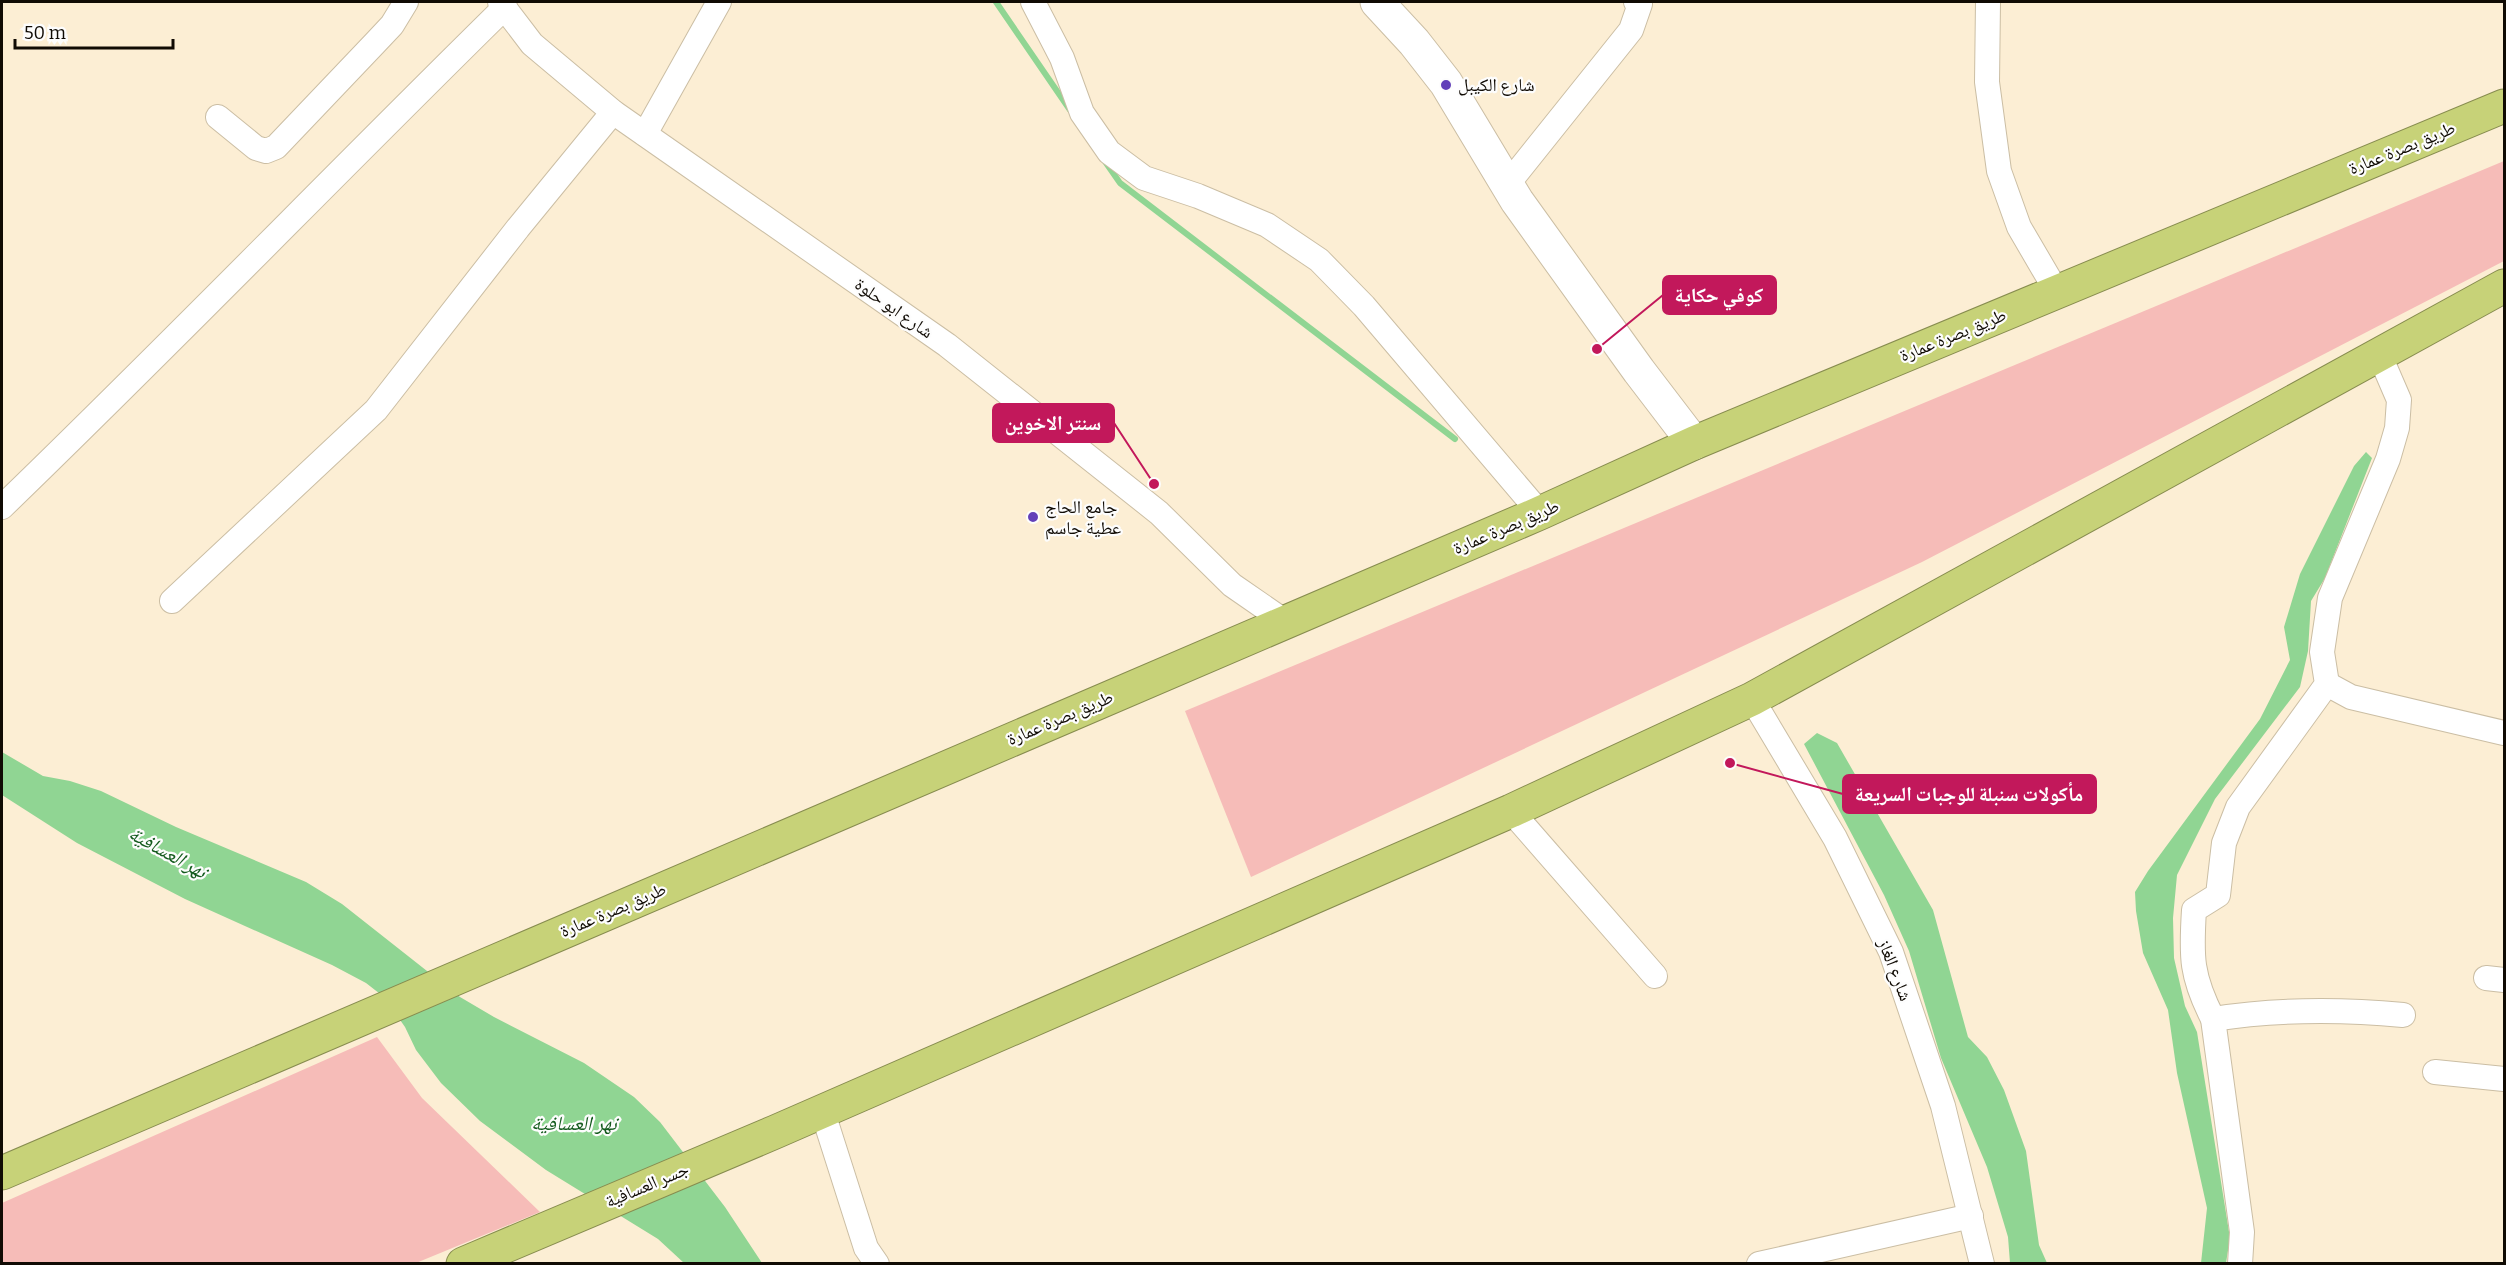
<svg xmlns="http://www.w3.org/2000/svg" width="2506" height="1265" viewBox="0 0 2506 1265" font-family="Bitter,'Noto Naskh Arabic',serif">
<rect width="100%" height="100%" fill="#fceed4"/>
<g fill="#f6bcb8">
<path d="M2504 161V261L1922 562 1251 877 1185 711Z"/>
<path d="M377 1037 422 1098 540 1212 416 1263H2V1203Z"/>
</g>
<g fill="#90d593">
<path d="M2366 452 2372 458 2325 578 2311 601 2308 651 2300 687 2215 799 2177 875 2173 918 2174 958 2185 1006 2197 1032 2230 1238 2226 1263H2201L2207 1208 2177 1073 2168 1010 2143 953 2136 911 2135 892 2148 871 2260 719 2290 660 2284 627 2300 574 2354 466Z"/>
<path d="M1817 733 1837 743 1933 910 1968 1037 1987 1057 2004 1090 2026 1151 2039 1245 2047 1263H2010L2008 1237 1987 1167 1941 1058 1909 951 1884 895 1804 744Z"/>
<path d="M2 752 43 776 70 781 101 791 176 827 306 882 342 904 460 997 494 1017 584 1063 634 1097 660 1122 725 1207 762 1263H684L658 1239 546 1170 480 1121 441 1083 416 1050 405 1027 384 997 366 983 332 965 185 899 77 843 2 795Z"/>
</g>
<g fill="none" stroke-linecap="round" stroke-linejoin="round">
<g stroke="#90d593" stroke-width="6">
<path d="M996 2 1070 110"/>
<path d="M1104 160 1120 183 1455 439"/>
</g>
<g stroke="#cbbea4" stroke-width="26">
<g id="street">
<path d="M500 2 532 44 613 112 947 345 1159 513 1232 585 1284 621"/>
<path d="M1033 2 1062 58 1082 113 1109 152 1144 178 1198 196 1267 225 1319 260 1364 306 1540 513"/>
<path d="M1988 2 1987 82 1999 171 2019 227 2057 292"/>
<path d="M218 117 256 148 266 151 276 147 376 42 392 25 406 2"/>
<path d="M645 134 719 2"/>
<path d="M1507 185 1631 30 1640 4 1636 2"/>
<path d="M2 507C172 343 336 173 505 7"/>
<path d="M172 601 376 410 518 228 613 112"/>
<path d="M2327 684 2351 697 2504 733"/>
<path d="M1752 699 1835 838 1891 952 1943 1106 1982 1264"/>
<path d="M1511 811 1655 976"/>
<path d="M2486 978 2504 980"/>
<path d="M2213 1019C2277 1009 2340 1009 2403 1015"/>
<path d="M2435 1072 2504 1079"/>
<path d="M822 1110 866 1248 877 1264"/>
<path d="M1759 1264 1971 1216"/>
<path d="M2240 1264 2242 1232 2213 1019C2191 976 2191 957 2194 910L2218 895 2224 843 2238 807 2327 684 2322 652 2330 598 2388 459 2397 428 2399 400 2380 356"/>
</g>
</g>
<g stroke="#cbbea4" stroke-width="35">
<path id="secondary" d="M1377 2 1414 42 1446 83 1517 201 1639 371 1694 443"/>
</g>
<g stroke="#878c4f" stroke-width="35">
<g id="highway">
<path d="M2 1173 1540 513 1694 443 2504 106"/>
<path d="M463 1264 775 1132 1511 811 1752 699 2504 286"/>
</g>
</g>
<use href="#street" stroke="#fff" stroke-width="24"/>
<use href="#secondary" stroke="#fff" stroke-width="33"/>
<use href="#highway" stroke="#c7d278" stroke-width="33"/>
</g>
<g fill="#6240b9" stroke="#fdfdfd" stroke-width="2">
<circle cx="1446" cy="85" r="6"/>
<circle cx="1033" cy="517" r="6"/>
</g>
<g text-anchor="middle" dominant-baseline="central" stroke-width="4.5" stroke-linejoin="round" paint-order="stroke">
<g font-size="18" fill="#100b04" stroke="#fdfdfd" text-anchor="start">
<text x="1458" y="85">شارع الكيبل</text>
<text x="1045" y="507">جامع الحاج<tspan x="1045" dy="21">عطية جاسم</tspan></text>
</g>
<g font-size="18" fill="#100b04" stroke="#fdfdfd">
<text transform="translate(2402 148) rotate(-22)">طريق بصرة عمارة</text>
<text transform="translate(894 308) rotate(35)">شارع ابو حلوة</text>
<text transform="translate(1953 335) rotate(-22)">طريق بصرة عمارة</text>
<text transform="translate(1506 527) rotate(-23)">طريق بصرة عمارة</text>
<text transform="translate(1060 718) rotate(-23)">طريق بصرة عمارة</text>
<text transform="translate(613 910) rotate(-23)">طريق بصرة عمارة</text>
<text transform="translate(1895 970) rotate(69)">شارع الغاز</text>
<text transform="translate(647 1185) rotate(-23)">جسر العسافية</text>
</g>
<g font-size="20" font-style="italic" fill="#145b1e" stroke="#fdfdfd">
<text transform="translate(168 852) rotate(29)">نهر العسافية</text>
<text x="574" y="1123">نهر العسافية</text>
</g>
</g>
<path fill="none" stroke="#c2185b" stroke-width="2" d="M1597 349L1663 295M1154 484L1114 423M1730 763L1843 794"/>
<g fill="#c2185b" stroke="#fdfdfd" stroke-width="2">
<circle cx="1597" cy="349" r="6"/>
<circle cx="1154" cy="484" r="6"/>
<circle cx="1730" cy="763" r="6"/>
</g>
<g fill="#c2185b" stroke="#c2185b" stroke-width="2">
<rect x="1663" y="276" width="113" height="38" rx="6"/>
<rect x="993" y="404" width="121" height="38" rx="6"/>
<rect x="1843" y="775" width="253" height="38" rx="6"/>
</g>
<g font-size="20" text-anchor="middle" font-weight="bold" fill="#fff">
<text x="1719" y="302">كوفي حكاية</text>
<text x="1053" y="430">سنتر الاخوين</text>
<text x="1969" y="801">مأكولات سنبلة للوجبات السريعة</text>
</g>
<rect width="2506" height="1265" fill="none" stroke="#100b04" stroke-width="6"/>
<path d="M15 39v9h158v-9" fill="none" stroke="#100b04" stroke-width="3"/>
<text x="24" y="39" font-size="18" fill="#100b04" stroke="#fdfdfd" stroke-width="4.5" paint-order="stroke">50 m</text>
</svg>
